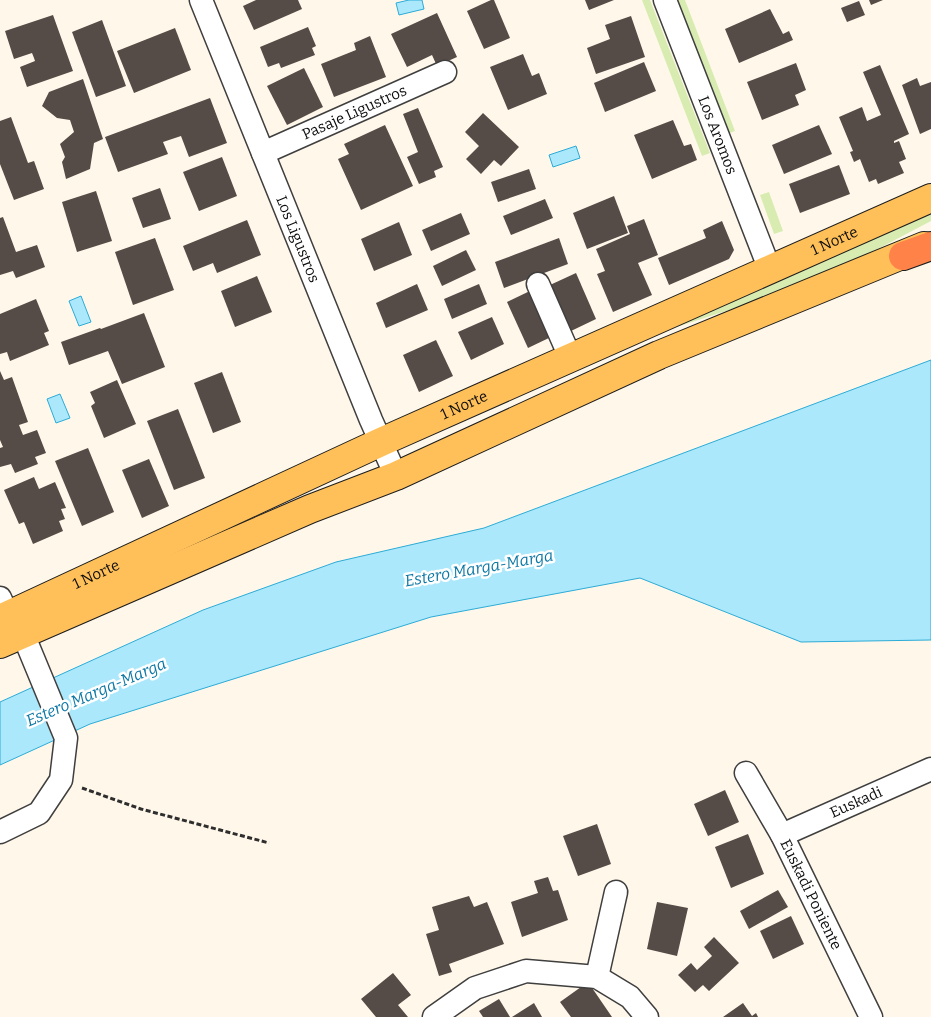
<svg xmlns="http://www.w3.org/2000/svg" width="931" height="1017" viewBox="0 0 931 1017" font-family="Bitter,serif">
<rect width="100%" height="100%" fill="#fff8ea"/>
<g fill="#d8ecb1">
<path d="M642 0H650L710 153 702 156Z"/>
<path d="M676 0H685L735 131 727 134Z"/>
<path d="M769 192 783 231 774 234 760 195Z"/>
<path d="M931 214V221L874 251 754 302 664 331 424 431Z"/>
</g>
<g fill="#abe8fb" stroke="#2cabd7">
<path d="M409 0H422L424 9 399 15 396 3Z"/>
<path d="M576 146 580 158 553 167 549 155Z"/>
<path d="M81 296 91 322 79 326 69 301Z"/>
<path d="M931 360V640L801 642 640 578 431 617 90 724 0 765V702L203 610 336 562 484 528Z"/>
<path d="M60 394 70 418 56 423 47 399Z"/>
</g>
<g fill="#554b47">
<path d="M256 0H298L302 9 254 30 243 6Z"/>
<path d="M491 0H494L510 38 484 49 467 11Z"/>
<path d="M585 0H614L589 10Z"/>
<path d="M869 0H883L871 5Z"/>
<path d="M859 1 865 15 847 22 841 8Z"/>
<path d="M770 9 783 34 789 31 793 40 739 63 725 29Z"/>
<path d="M437 13 457 57 437 66 432 55 407 67 391 34Z"/>
<path d="M53 15 73 71 27 87 20 67 35 61 34 58 32 53 14 59 5 31Z"/>
<path d="M631 16 645 57 596 74 587 48 610 39 605 25Z"/>
<path d="M102 20 126 86 96 97 72 32Z"/>
<path d="M308 27 316 46 312 48 315 55 281 68 279 63 268 67 260 47Z"/>
<path d="M175 28 191 70 134 93 117 51Z"/>
<path d="M370 36 386 77 334 97 321 64 356 50 354 43Z"/>
<path d="M523 54 532 76 539 73 547 94 508 110 490 67Z"/>
<path d="M644 62 656 91 605 112 594 83Z"/>
<path d="M796 63 806 90 795 95 799 105 762 120 747 82Z"/>
<path d="M880 65 909 134 894 141V143L899 141 906 159 899 162 904 173 878 184 876 179 869 182 860 159 854 162 850 152 853 151 839 117 862 107 867 121 881 115 863 72Z"/>
<path d="M304 68 323 107 287 125 267 86Z"/>
<path d="M917 78 920 86 931 82V129L920 134 902 85Z"/>
<path d="M83 79 103 139 94 143 90 169 66 179 62 162 65 157 60 144 74 132 70 120 57 118 42 106 49 92Z"/>
<path d="M210 98 227 143 189 157 181 136 163 142 168 154 118 172 105 137Z"/>
<path d="M418 108 443 167 434 171 436 177 419 184 407 157 418 152 403 114Z"/>
<path d="M483 113 519 147 501 166 494 160 481 174 466 159 479 146 465 132Z"/>
<path d="M11 117 28 163 34 161 44 189 14 200 0 164V121Z"/>
<path d="M673 120 684 146 691 144 697 160 652 179 634 135Z"/>
<path d="M385 125 413 186 361 210 338 159 349 154 344 144Z"/>
<path d="M819 125 832 154 784 174 772 145Z"/>
<path d="M222 157 237 196 199 211 183 172Z"/>
<path d="M839 165 850 194 800 213 789 184Z"/>
<path d="M529 169 536 189 498 202 491 182Z"/>
<path d="M160 188 171 219 143 228 132 198Z"/>
<path d="M96 191 112 241 77 252 62 202Z"/>
<path d="M614 196 628 233 587 249 573 213Z"/>
<path d="M545 199 553 218 511 235 503 216Z"/>
<path d="M461 213 470 234 431 251 422 230Z"/>
<path d="M3 217 16 252 37 245 45 267 16 278 13 271 0 275V218Z"/>
<path d="M644 219 658 255 638 263 652 295 613 312 597 274 605 271 596 249 630 234 627 226Z"/>
<path d="M247 220 261 255 217 273 213 263 193 271 183 246Z"/>
<path d="M722 221 734 250 729 259 669 285 658 258 706 238 703 230Z"/>
<path d="M399 222 412 255 374 271 361 239Z"/>
<path d="M155 238 174 290 133 305 115 252Z"/>
<path d="M559 238 568 264 504 288 495 262Z"/>
<path d="M466 250 476 270 442 286 433 266Z"/>
<path d="M576 273 596 319 571 331 550 285Z"/>
<path d="M257 276 272 312 235 327 221 291Z"/>
<path d="M417 284 428 310 386 328 376 303Z"/>
<path d="M479 284 487 304 452 319 444 299Z"/>
<path d="M532 290 553 336 528 348 507 302Z"/>
<path d="M36 299 49 331 44 333 49 345 10 361 7 352 0 354V314Z"/>
<path d="M144 313 165 367 122 384 108 351 69 365 61 342 100 328 101 329Z"/>
<path d="M492 317 504 344 471 360 458 332Z"/>
<path d="M436 340 453 376 419 392 403 355Z"/>
<path d="M0 371 4 380 12 377 28 422 19 425 23 435 37 430 46 453 35 457 38 464 15 473 11 464 0 467V448L3 447 0 440Z"/>
<path d="M222 372 241 422 213 433 194 383Z"/>
<path d="M117 380 136 424 104 438 91 406 95 403 90 392Z"/>
<path d="M178 409 205 478 174 490 147 421Z"/>
<path d="M88 448 114 512 82 526 55 461Z"/>
<path d="M149 459 169 506 142 518 122 470Z"/>
<path d="M34 477 39 489 55 482 66 508 61 509 65 519 59 521 63 531 33 544 24 522 19 524 4 490Z"/>
<path d="M725 790 739 822 708 836 694 804Z"/>
<path d="M597 824 611 864 578 876 563 836Z"/>
<path d="M748 834 764 874 731 888 715 847Z"/>
<path d="M548 877 553 891 558 890 568 920 522 937 511 902 538 893 534 881Z"/>
<path d="M778 890 788 907 749 929 740 911Z"/>
<path d="M469 896 474 907 487 902 504 944 449 964 452 972 439 976 426 934 439 930 432 907Z"/>
<path d="M657 902 688 908 677 956 647 949Z"/>
<path d="M791 916 804 944 773 959 760 931Z"/>
<path d="M714 937 739 963 709 991 703 985 695 992 678 975 691 963 697 970 712 956 704 947Z"/>
<path d="M393 973 411 995 398 1005 408 1017H376L361 999Z"/>
<path d="M588 982 612 1017H571L560 1002Z"/>
<path d="M499 999 510 1017H483L479 1011Z"/>
<path d="M534 1003 542 1017H512Z"/>
<path d="M743 1003 752 1016 756 1013 758 1017H723Z"/>
</g>
<g fill="none" stroke-linecap="round" stroke-linejoin="round">
<g stroke="#3f3f3f" stroke-width="25">
<g id="minor">
<path id="s1" d="M201 0 371 420 396 476"/>
<path id="s2" d="M665 0 770 270"/>
<path id="s3" d="M263 153 445 72"/>
<path d="M538 284 570 357"/>
<path d="M0 598 8 616"/>
<path id="s4" d="M746 773 782 835 871 1017"/>
<path d="M0 832 39 813 61 780 66 738 23 634"/>
<path id="s5" d="M782 835 931 769"/>
<path d="M597 977 616 892"/>
<path d="M434 1017 475 988 526 971 597 977 630 997 647 1017"/>
</g>
</g>
<g stroke="#1d1d1d" stroke-width="30">
<g id="primary">
<path id="s6" d="M0 619 381 442 931 198"/>
<path d="M0 644 310 509 396 476 659 355 924 246"/>
</g>
</g>
<g stroke="#1d1d1d" stroke-width="30">
<path id="motorway" d="M903 256 931 246"/>
</g>
<path stroke="#2e2e2e" stroke-width="3" stroke-dasharray="5 2.5" stroke-linecap="butt" d="M82 788 141 809 269 843"/>
<use href="#minor" stroke="#fff" stroke-width="22"/>
<use href="#primary" stroke="#ffc05a" stroke-width="28"/>
<use href="#motorway" stroke="#ff8248" stroke-width="28"/>
</g>
<g text-anchor="middle" dominant-baseline="central" stroke-width="5" stroke-linejoin="round" paint-order="stroke">
<g font-size="15" fill="#0c0c0c" stroke="#fff">
<text stroke="none"><textPath href="#s3" startOffset="100">Pasaje Ligustros</textPath></text>
<text stroke="none"><textPath href="#s2" startOffset="145">Los Aromos</textPath></text>
<text stroke="none"><textPath href="#s1" startOffset="258">Los Ligustros</textPath></text>
<text stroke="none"><textPath href="#s6" startOffset="916">1 Norte</textPath></text>
<text stroke="none"><textPath href="#s6" startOffset="511">1 Norte</textPath></text>
<text stroke="none"><textPath href="#s6" startOffset="106">1 Norte</textPath></text>
<text stroke="none"><textPath href="#s5" startOffset="81">Euskadi</textPath></text>
<text stroke="none"><textPath href="#s4" startOffset="138">Euskadi Poniente</textPath></text>
</g>
<g font-size="16" font-style="italic" fill="#0d78a5" stroke="#fff">
<text transform="translate(479 568) rotate(-10)">Estero Marga-Marga</text>
<text transform="translate(96 692) rotate(-23)">Estero Marga-Marga</text>
</g>
</g>
</svg>
